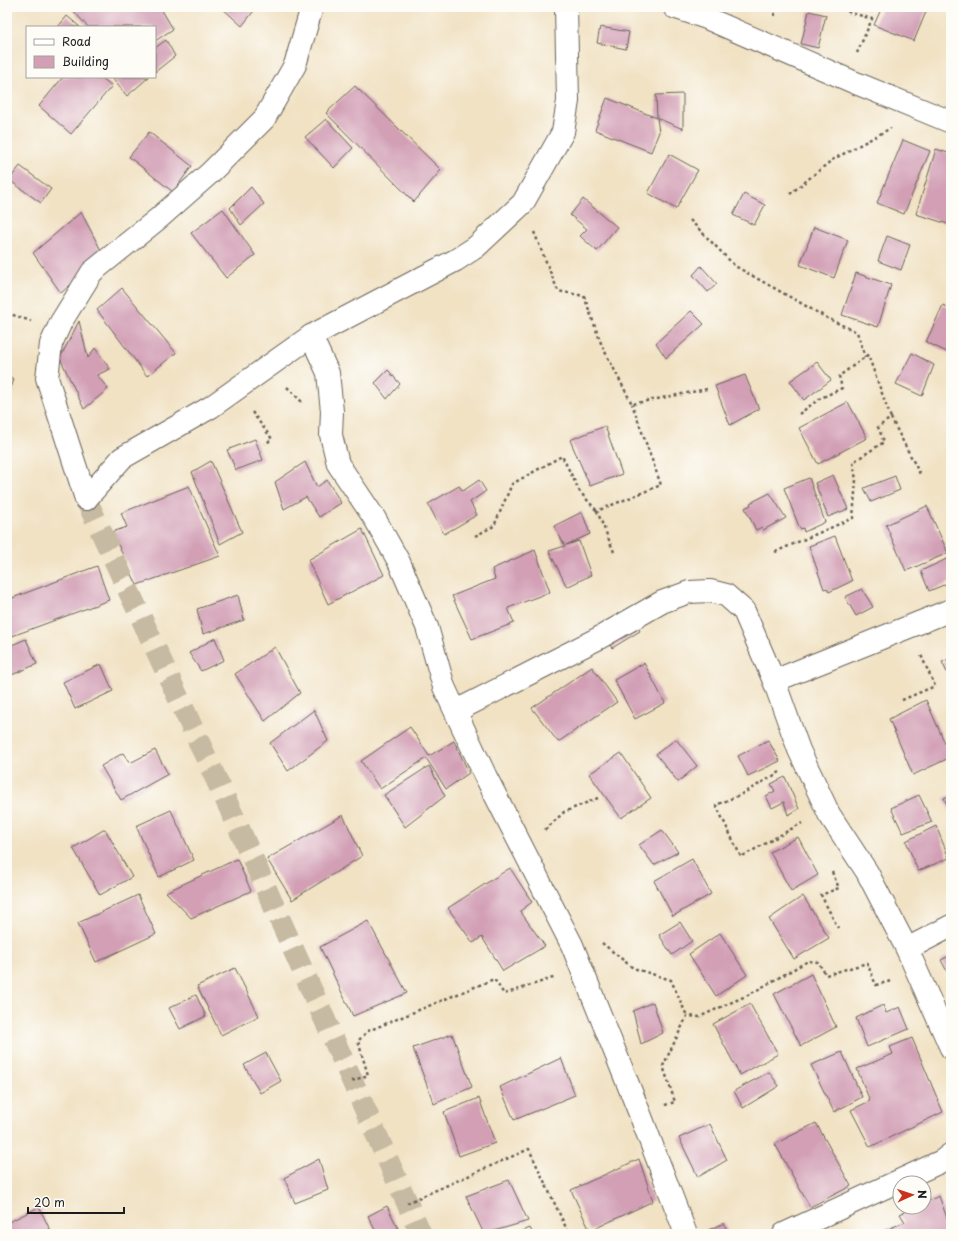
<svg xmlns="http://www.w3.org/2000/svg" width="958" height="1241" viewBox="0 0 958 1241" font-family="'Playpen Sans',sans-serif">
<rect width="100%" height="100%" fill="#fdfcf7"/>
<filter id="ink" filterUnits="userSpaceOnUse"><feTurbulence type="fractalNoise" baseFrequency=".025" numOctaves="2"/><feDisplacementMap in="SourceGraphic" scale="8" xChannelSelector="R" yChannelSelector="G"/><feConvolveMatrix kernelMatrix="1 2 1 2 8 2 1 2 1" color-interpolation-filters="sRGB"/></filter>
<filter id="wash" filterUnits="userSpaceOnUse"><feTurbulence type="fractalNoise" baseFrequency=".012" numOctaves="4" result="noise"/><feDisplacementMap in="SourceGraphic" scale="16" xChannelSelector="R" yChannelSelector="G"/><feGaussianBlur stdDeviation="0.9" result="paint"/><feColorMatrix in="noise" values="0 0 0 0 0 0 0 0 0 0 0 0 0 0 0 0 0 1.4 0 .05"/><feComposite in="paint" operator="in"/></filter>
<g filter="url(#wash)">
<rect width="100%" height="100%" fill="#f1e2c4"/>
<g id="blocks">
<g fill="#d29fb5">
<path d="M70 7H160L173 29 155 41V27H88Z"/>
<path d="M221 7H257L242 26Z"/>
<path d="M882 7H928L914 41 874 25Z"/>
<path d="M809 11 826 15 818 48 801 44Z"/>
<path d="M67 16 80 27H58Z"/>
<path d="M600 27 629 32 626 49 597 43Z"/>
<path d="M166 40 175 56 155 72V48Z"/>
<path d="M63 77H101L112 86 71 134 39 106Z"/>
<path d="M111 77H149L127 96Z"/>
<path d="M355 86 441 170 414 202 326 113Z"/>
<path d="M683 94V129L657 118 656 95Z"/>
<path d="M607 98 657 118 659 132 651 152 595 130Z"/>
<path d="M326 119 353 148 334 168 305 137Z"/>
<path d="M149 132 192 166 173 192 129 157Z"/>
<path d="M903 140 930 151 904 214 877 203Z"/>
<path d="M936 149 951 154V225L916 214Z"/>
<path d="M669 154 698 170 676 209 648 193Z"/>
<path d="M20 166 51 189 41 203 9 180Z"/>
<path d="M251 187 264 204 241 225 230 208Z"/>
<path d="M744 194 765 205 754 225 733 215Z"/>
<path d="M583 199 617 227 597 251 580 236 587 229 570 215Z"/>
<path d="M223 209 255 255 226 278 191 233Z"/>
<path d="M81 212 104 256 61 293 33 253Z"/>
<path d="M814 227 848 240 834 278 800 265Z"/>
<path d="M887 236 910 245 901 270 878 261Z"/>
<path d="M701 266 717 284 708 292 693 275Z"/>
<path d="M856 273 891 285 878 327 842 315Z"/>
<path d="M122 288 176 353 147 376 97 310Z"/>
<path d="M943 305 951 309V354L926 342Z"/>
<path d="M691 311 704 324 666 358 656 343Z"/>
<path d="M79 321 88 358 95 348 110 369 97 375 108 389 84 409 60 358Z"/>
<path d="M912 353 934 365 922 396 896 384Z"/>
<path d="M817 362 831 380 804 400 790 381Z"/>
<path d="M388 370 400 384 387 399 375 383Z"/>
<path d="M745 375 759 409 730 425 715 386Z"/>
<path d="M7 376 14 379 7 402Z"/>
<path d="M848 402 867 438 818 464 799 428Z"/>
<path d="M605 426 622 474 590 486 570 440Z"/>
<path d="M255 439 263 460 236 470 227 450Z"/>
<path d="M211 461 242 532 220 544 192 472Z"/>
<path d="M305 462 317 487 327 480 341 503 319 517 306 497 284 509 275 482Z"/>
<path d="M833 475 848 509 828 517 815 483Z"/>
<path d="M895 476 900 490 871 502 864 488Z"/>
<path d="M809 478 825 522 804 532 803 528 800 529 784 488Z"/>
<path d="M479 480 486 491 470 502 477 515 444 534 428 504 459 486 463 491Z"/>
<path d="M189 486 220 556 137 585 112 532 127 527 121 513Z"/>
<path d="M770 493 786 518 763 530 762 527 756 530 745 508 751 505 750 503Z"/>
<path d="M927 506 948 553 906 571 886 525Z"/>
<path d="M582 512 590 534 566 545 579 541 591 575 567 587 549 551 565 546 554 526Z"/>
<path d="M362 529 384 575 328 604 308 560Z"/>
<path d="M835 536 852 581 829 592 827 588 824 589 809 546Z"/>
<path d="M535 550 550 592 508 608 514 623 472 639 452 596 495 579 492 569Z"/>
<path d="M951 557V582L929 591 921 571Z"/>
<path d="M97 566 109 600 7 638V600Z"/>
<path d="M862 589 873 607 856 616 845 597Z"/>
<path d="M238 595 244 620 203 634 197 609Z"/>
<path d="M628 611 640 631 612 648 598 627Z"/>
<path d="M215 638 224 660 201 671 189 653Z"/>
<path d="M26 639 37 664 7 677V647Z"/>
<path d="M275 647 300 693 265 721 235 674Z"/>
<path d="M951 658V681L942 662Z"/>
<path d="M644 663 665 703 635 719 614 680Z"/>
<path d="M101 664 113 691 75 709 63 682Z"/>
<path d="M592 667 617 702 558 742 532 708Z"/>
<path d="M926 700 951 757 913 775 889 719Z"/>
<path d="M314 710 328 741 288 771 270 743Z"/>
<path d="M410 727 429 756 454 741 469 773 446 789 426 758 380 789 361 761Z"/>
<path d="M676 739 697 766 678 782 656 754Z"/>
<path d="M768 740 780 761 748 776 738 756Z"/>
<path d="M155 750 168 774 121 800 101 766 123 753 130 763Z"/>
<path d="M621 753 651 798 621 818 589 774Z"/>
<path d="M429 766 445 796 405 827 384 795Z"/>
<path d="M785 777 799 809 788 815 784 802 772 808 766 796 775 791 771 784Z"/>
<path d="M919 795 932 822 903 833 891 808Z"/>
<path d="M951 795V813L944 798Z"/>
<path d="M171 810 194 860 159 877 136 826Z"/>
<path d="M343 815 362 856 292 900 267 859Z"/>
<path d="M936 826 949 858 918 871 906 841Z"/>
<path d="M105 829 132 877 100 895 73 848Z"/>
<path d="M662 830 678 852 654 865 639 845Z"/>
<path d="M798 837 818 875 791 891 770 852Z"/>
<path d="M237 859 251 891 191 918 166 892Z"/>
<path d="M692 859 711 894 673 916 654 881Z"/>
<path d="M510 868 532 902 520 911 545 946 503 971 482 937 473 943 448 908Z"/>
<path d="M138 895 156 934 96 962 78 923Z"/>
<path d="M803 896 829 938 794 959 769 919Z"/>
<path d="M368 921 407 993 353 1016 320 947Z"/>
<path d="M680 922 692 941 672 955 659 935Z"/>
<path d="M720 933 747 975 716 996 689 954Z"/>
<path d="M951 955V979L941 960Z"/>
<path d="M235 968 259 1016 221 1035 197 986Z"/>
<path d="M811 974 836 1027 801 1046 774 994Z"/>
<path d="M196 995 206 1016 180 1029 169 1008Z"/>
<path d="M653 1002 663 1033 641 1044 633 1011Z"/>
<path d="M750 1004 778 1054 740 1075 713 1024Z"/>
<path d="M883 1005 886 1013 900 1007 909 1029 867 1047 856 1018Z"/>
<path d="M452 1034 472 1087 434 1104 413 1048Z"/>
<path d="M912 1038 943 1112 870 1147 851 1110 870 1101 857 1069 893 1054 890 1047Z"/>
<path d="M842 1052 862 1097 834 1112 811 1065Z"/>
<path d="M266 1053 281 1081 260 1093 244 1065Z"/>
<path d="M561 1058 575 1095 514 1120 500 1087Z"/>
<path d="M769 1072 779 1086 743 1108 734 1091Z"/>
<path d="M479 1098 495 1143 459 1156 444 1112Z"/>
<path d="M816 1123 851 1186 810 1207 775 1144Z"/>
<path d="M710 1124 727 1160 698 1177 679 1138Z"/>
<path d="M319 1159 328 1190 295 1203 284 1178Z"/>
<path d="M639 1159 653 1201 590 1231 571 1190Z"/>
<path d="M509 1180 528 1221 484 1234 466 1196Z"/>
<path d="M939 1196 951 1229V1234H876L905 1222 900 1214 916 1207H924V1203Z"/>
<path d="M387 1206 401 1234H377L368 1216Z"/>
<path d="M39 1207 52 1234H7V1223Z"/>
<path d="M724 1223 728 1234H707L706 1231Z"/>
<path d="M530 1228 533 1234H516Z"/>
</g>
</g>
</g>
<g filter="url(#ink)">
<use href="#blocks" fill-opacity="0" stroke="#676157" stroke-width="1"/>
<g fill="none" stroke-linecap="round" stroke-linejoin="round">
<path stroke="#c6baa2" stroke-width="22" stroke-dasharray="22 11" stroke-linecap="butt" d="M86 499 237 824 421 1234"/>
<g stroke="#676157" stroke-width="24">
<g id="street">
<path d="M674 7 704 17 851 81 951 122"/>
<path d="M311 336 328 373 332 411 331 435 338 464 375 519 399 562 427 627 444 687 486 777 572 945 640 1114 686 1234"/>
<path d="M86 499 122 458 211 407 311 336 456 260 476 247 523 203 563 132 568 101 566 7"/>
<path d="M86 499 47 378 51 344 61 322 92 272 159 218 210 173 264 119 295 65 312 7"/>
<path d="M774 681 951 610"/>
<path d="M456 711 599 638 662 602 689 592 710 591 726 595 744 611 774 681 799 750 829 814 867 872 907 949 951 1048"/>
<path d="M907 949 951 926"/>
<path d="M784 1234 942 1161 951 1154"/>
</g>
</g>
<g stroke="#676157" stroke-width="2.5" stroke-dasharray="3 3" stroke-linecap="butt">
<path d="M774 7 775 16"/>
<path d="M848 7 846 11 872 19 857 53"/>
<path d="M790 194 832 160 891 128"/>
<path d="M690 220 735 266 829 319 857 332 865 357"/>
<path d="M534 232 558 291 584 296 602 346 632 404 707 389"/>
<path d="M7 313 31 321"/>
<path d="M287 387 303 403"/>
<path d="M252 412 272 439 265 444"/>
<path d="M799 414 819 399 842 388 839 376 868 355 891 418"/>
<path d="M475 536 494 526 512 484 562 456 580 492 597 511"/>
<path d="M614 552 597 511 661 485 632 404"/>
<path d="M775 552 853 518 856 480 853 462 884 442 878 427 891 418 921 476"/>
<path d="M902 700 935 686 920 653"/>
<path d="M780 772 740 795 716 805 741 857 802 823"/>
<path d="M545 830 564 812 598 798"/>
<path d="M832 872 839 888 821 895 838 928"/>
<path d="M602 943 633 968 671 980 687 1016"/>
<path d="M352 1081 368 1075 358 1041 368 1031 494 979 504 994 556 977"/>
<path d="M665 1105 675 1102 663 1066 687 1016 699 1017 750 994 808 961 818 962 826 975 867 963 876 985 891 981"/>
<path d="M407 1203 529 1149 569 1234"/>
</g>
<use href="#street" stroke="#fff" stroke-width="22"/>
</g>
</g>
<rect width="958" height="1241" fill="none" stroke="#fdfcf7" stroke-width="24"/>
<rect x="26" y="26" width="130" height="52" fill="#fdfcf7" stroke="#a3a29f"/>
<rect x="34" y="39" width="20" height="6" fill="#ffffff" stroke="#a3a29f"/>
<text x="62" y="46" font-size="12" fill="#1c1c1c">Road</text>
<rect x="34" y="56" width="20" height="12" fill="#d29fb5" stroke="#a3a29f"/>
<text x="62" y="66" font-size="12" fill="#1c1c1c">Building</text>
<g transform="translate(912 1195) rotate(87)"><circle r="19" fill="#fdfcf7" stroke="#a3a29f"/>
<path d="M0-3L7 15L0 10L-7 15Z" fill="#c8321e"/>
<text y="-6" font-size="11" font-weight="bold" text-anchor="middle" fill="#1c1c1c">N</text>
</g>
<path d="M28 1207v6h96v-6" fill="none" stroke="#1c1c1c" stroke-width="2"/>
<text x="34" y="1207" font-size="12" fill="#1c1c1c" stroke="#fdfcf7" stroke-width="3" paint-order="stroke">20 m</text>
</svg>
